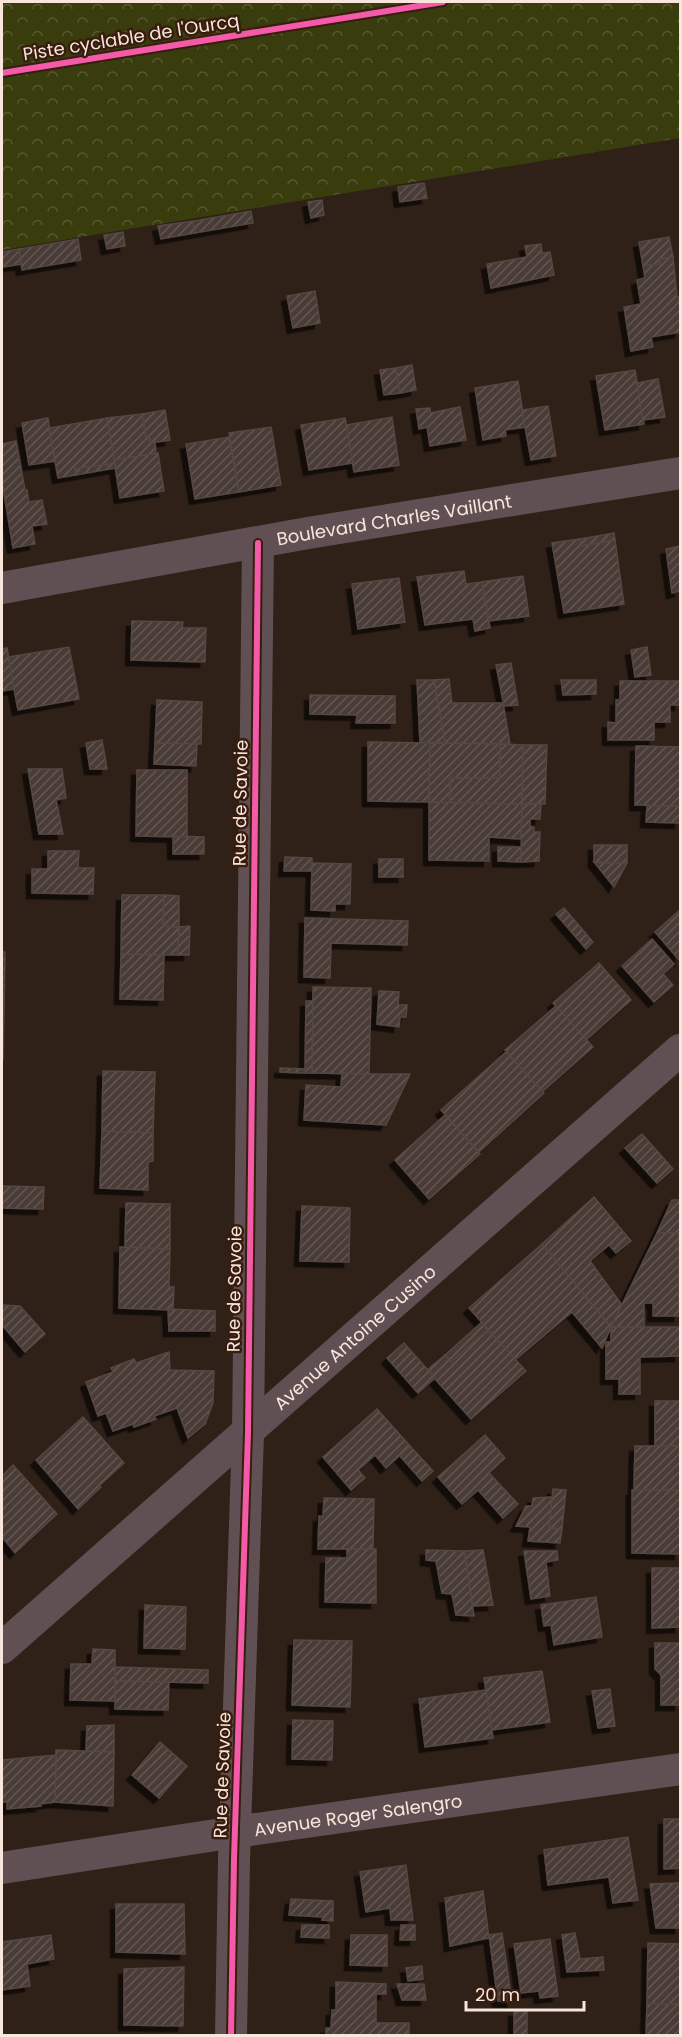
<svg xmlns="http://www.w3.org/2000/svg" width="682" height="2037" viewBox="0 0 682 2037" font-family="Poppins,sans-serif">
<defs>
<pattern id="forest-crowns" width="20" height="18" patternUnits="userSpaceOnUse" patternTransform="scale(1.5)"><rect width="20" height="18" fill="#393d0e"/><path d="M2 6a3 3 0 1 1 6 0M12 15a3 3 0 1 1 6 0" fill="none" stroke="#565930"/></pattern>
<pattern id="building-hatch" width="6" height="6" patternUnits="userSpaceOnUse" patternTransform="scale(1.5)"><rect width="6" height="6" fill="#493b36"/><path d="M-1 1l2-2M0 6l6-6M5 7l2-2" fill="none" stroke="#645752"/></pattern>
<filter id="shadow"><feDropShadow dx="-5.5" dy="5.5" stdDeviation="0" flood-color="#0009"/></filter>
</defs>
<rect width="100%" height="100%" fill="#2f2018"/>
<path fill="url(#forest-crowns)" d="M2 2H680V138L2 250Z"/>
<g fill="url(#building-hatch)" stroke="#554742" stroke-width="1.5" filter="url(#shadow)">
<path d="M424 183 427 198 400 202 398 187Z"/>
<path d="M322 200 324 215 311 218 308 202Z"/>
<path d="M251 211 253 223 195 233 193 221Z"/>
<path d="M193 221 195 233 161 239 158 226Z"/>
<path d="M123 232 125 246 107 249 104 235Z"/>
<path d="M669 237 673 257 659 259 660 264 643 266 639 242Z"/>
<path d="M78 239 81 260 22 270 19 249Z"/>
<path d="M541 244 542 253 550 252 554 275 491 288 487 264 527 257 525 246Z"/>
<path d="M19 249 21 264 2 267V252Z"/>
<path d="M673 257 677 297H680V332L651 337 653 347 631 351 624 307 641 304 637 280 645 278 643 266 660 264 659 259Z"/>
<path d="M315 291 320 323 293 328 287 296Z"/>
<path d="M412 365 416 390 400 393 396 368Z"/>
<path d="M396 368 400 393 384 395 380 370Z"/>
<path d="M635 370 644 424 605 430 596 376Z"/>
<path d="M658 379 665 417 643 420 637 383Z"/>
<path d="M518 381 525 427 505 430 506 436 483 440 475 388Z"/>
<path d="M548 406 556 456 531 460 522 410Z"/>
<path d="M460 407 466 440 430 446 427 427 419 429 416 409 430 408V413Z"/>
<path d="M165 410 170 440 150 443 149 437H146L142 414Z"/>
<path d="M142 414 146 437H149L150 443 155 442 156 454 114 460 107 418Z"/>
<path d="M392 417 399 465 354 472 346 425Z"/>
<path d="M48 418 55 461 29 465 22 423Z"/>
<path d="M107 418 115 463 75 469 76 475 58 478 49 428Z"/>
<path d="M345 418 353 463 309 470 301 425Z"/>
<path d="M271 427 281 485 239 492 229 433Z"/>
<path d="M229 437 239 492 195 499 186 444Z"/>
<path d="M16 441 25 490H27L29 502 42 500 47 524 32 526 35 544 13 548 2 481V444Z"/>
<path d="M158 453 164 491 120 498 114 460Z"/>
<path d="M115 463 116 468 76 475 75 469Z"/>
<path d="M614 533 615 540 581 546 579 539Z"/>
<path d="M579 539 581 546 615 540 624 604 564 613 552 543Z"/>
<path d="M680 546V591L672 593 666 549Z"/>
<path d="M464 571 466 584 482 582 490 628 475 631 473 619 425 625 417 577Z"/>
<path d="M523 576 529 616 489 621 482 582Z"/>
<path d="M399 578 405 622 358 629 352 584Z"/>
<path d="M132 621 183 622 182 628H206L205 662 131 660Z"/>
<path d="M69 647 79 699 18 710 8 657Z"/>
<path d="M647 647 651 675 635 677 631 650Z"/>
<path d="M7 648 14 689 2 691V649Z"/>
<path d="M511 663 518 705 504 706 496 665Z"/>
<path d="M449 679 452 703H503L510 744 445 743 434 680Z"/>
<path d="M417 680H434L445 743 420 742Z"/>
<path d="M561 680H596V694L563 695Z"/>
<path d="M620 681H680V705H670V722H654V740H608V722L616 723V700H620Z"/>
<path d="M310 695 395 696V723H356L357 715 310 714Z"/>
<path d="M157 700 202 702 201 744 155 743Z"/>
<path d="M102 740 107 769H90L86 743Z"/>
<path d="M368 742 430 743 429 802 368 801Z"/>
<path d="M155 743 197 744 196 766 154 764Z"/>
<path d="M430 743 500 744V778H450V803L429 802Z"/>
<path d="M500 744 523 745 522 804 450 803V778H500Z"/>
<path d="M523 745H547L545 804H522Z"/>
<path d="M636 746 680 747V806L635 805Z"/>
<path d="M28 769H62L66 798 56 800 63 834H39Z"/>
<path d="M137 770H187V837L136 836Z"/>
<path d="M429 802 522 804 521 839 489 837V861L429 860Z"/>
<path d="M522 804H541L540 819H530V827H534V832H540L539 861 521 862Z"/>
<path d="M647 806H680V823L646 822Z"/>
<path d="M173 836 204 837V854H173Z"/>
<path d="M594 845H627V863L594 862Z"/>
<path d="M498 847H521V862L498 861Z"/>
<path d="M48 851H79L78 868H94L93 894 32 893V869H48Z"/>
<path d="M285 857 312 858V871H284Z"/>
<rect x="379" y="859" width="24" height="18"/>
<path d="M594 862 606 863H627L614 887Z"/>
<path d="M312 863 351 864 350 904H335V911L311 910Z"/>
<path d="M122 895H164L163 926 179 927 178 955 121 954Z"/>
<path d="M164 895 179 896V927L163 926Z"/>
<path d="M564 908 593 942 586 949 556 914Z"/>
<path d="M680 910V961L655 932Z"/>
<path d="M305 918 408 921 407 945 331 943 330 978 304 977Z"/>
<path d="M190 926 189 955H178L179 927Z"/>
<path d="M652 939 674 964 663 974 673 985 654 1002 622 966Z"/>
<path d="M2 952H5L4 1010H2Z"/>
<path d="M121 954 164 955 163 1000 120 999Z"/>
<path d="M599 963 631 1000 586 1040 553 1003Z"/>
<path d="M313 987 371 988 369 1074 312 1073Z"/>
<path d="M379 991 399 992 398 1005H407L406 1017H400L399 1027 377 1024Z"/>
<path d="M306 1001H313L312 1073H305Z"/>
<path d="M556 1006 593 1047 542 1092 505 1050Z"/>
<path d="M2 1010H4L3 1060H2Z"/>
<path d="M506 1052 544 1093 479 1152 441 1110Z"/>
<path d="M280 1068 305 1069V1073L280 1072Z"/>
<path d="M103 1071 155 1072 153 1133 102 1131Z"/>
<path d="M342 1073 369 1074H410L386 1125 304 1120 306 1085 341 1087Z"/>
<path d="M445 1115 480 1154 429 1199 395 1160Z"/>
<path d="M102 1131 153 1133V1161L148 1162V1190L100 1188Z"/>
<path d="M642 1134 673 1169 657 1183 625 1148Z"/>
<path d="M2 1186 44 1187 43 1209 2 1208Z"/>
<path d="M594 1197 631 1241 616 1253 609 1245 590 1261 622 1305 611 1327 542 1244Z"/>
<path d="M672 1200H680V1233H657Z"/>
<path d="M126 1203 170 1204V1249L125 1248Z"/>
<path d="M302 1206 350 1208 349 1262 300 1261Z"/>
<path d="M657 1233H679V1316H653V1303H644V1327H611Z"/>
<path d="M542 1244 611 1327 602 1348 572 1312 515 1360 469 1308Z"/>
<path d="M120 1247 170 1249 169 1287H174L173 1310 119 1308Z"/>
<path d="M2 1305 20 1306 45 1334 25 1352 2 1325Z"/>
<path d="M168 1309 215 1311V1331H169Z"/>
<path d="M482 1322 488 1330 451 1362 445 1355Z"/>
<path d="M611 1327H680V1356L640 1357V1394H619V1379H606V1342H611Z"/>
<path d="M488 1330 526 1371 471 1419 427 1370 445 1355 451 1362Z"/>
<path d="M404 1343 435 1378 418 1393 387 1358Z"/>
<path d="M169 1352 170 1370 214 1371 213 1403 205 1424 188 1438 177 1408 154 1416 156 1419 134 1427 133 1424 113 1431 106 1413 98 1416 86 1382 113 1372 111 1368 134 1359 136 1363Z"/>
<rect x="655" y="1401" width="25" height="45"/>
<path d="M377 1409 410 1446 386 1468 375 1455 358 1470 365 1478 351 1490 323 1457Z"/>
<path d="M83 1417 124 1463 99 1486 101 1487 78 1509 36 1460Z"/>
<path d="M485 1435 505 1458 489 1473 518 1504 503 1518 478 1490 462 1504 438 1477Z"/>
<path d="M410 1446 433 1471 422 1481 400 1456Z"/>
<path d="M635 1446H680V1490H634Z"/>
<path d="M13 1465 57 1514 15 1553 2 1537V1476Z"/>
<path d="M553 1489 566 1490 562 1529 549 1528Z"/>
<path d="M632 1490H680V1554L632 1553Z"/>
<path d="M552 1497 549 1528 562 1529 560 1543 528 1541 530 1527 516 1526 526 1506H532L533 1498Z"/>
<path d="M324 1498 374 1499 373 1549H318L319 1516 323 1517Z"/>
<path d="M347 1549H376V1603L325 1602 326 1558H347Z"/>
<path d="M426 1550 464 1551 474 1616 456 1615 452 1594 442 1593 436 1561 426 1560Z"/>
<path d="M483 1550 493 1605 473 1606 464 1551Z"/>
<path d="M524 1551H557L558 1560 546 1562 550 1596 531 1599Z"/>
<path d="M652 1568H680V1627L652 1628Z"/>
<path d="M596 1597 602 1637 554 1645 551 1625 544 1626 541 1605Z"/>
<path d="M145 1605 186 1607 185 1649 144 1648Z"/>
<path d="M294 1640 352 1641 350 1707 292 1705Z"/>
<path d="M655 1643H680V1705H661V1675L655 1669Z"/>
<path d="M93 1649 115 1650V1701L70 1700 71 1664H92Z"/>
<path d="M115 1667 208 1670V1683L115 1681Z"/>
<path d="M542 1671 550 1722 492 1730 484 1678Z"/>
<path d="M115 1681 169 1682 168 1710 115 1709Z"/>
<path d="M610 1689 615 1726 598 1728 592 1691Z"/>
<path d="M486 1690 493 1738 425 1747 419 1699Z"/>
<path d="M293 1720 333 1721 332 1760 292 1759Z"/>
<path d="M114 1725V1752L86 1751 87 1726Z"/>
<path d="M160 1742 187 1766 159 1798 132 1775Z"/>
<path d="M56 1750 114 1752 113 1806 55 1802Z"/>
<path d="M56 1755 55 1802 40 1804 41 1806 7 1809V1802H2V1760Z"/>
<path d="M664 1819H680V1868L664 1869Z"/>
<path d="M628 1837 638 1900 613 1903 609 1877 548 1885 544 1850Z"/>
<path d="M406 1865 413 1920H391L390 1908 366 1912 360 1872Z"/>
<path d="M680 1883V1928H656L650 1884Z"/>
<path d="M483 1891 489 1938 450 1946 445 1898Z"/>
<path d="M291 1899 333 1901V1921L322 1920 323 1917 289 1915Z"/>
<path d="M116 1904H184L185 1954 116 1952Z"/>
<path d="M302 1925H329V1938L301 1937Z"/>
<path d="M401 1925H415V1940H400Z"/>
<path d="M502 1933 512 2002 498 2001 489 1935Z"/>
<path d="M575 1933 580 1959 603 1957 604 1970 567 1972 562 1935Z"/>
<path d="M51 1935 54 1959 27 1964 30 1986 2 1990V1942Z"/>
<path d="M351 1935H387V1966L350 1965Z"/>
<path d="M550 1939 558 1996 540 1998 539 1991 521 1993 514 1944Z"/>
<path d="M648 1943 680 1944V2004H647Z"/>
<path d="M422 1966 423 1979 408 1981 406 1968Z"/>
<path d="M184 1967 183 2026 124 2025V1969Z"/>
<path d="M336 1982 386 1984V1994H376V2023H409V2036H326V2028H331L332 2010H336Z"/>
<path d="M397 1984H424L426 2000H402Z"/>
<path d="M647 2004H680V2036H646Z"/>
<rect x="514" y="2011" width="13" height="25"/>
</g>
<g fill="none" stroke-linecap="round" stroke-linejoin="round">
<g stroke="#615053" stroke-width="32">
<path id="s1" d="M2 588 308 533 680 473"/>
<path id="s2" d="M2 1648 680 1050"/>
<path id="s3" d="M2 1868 235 1832 680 1769"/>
<path d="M231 2036 234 1859 248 1433 258 543"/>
</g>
<g stroke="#381d0f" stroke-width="10">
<g id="cycleway">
<path d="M2 73 443 2"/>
<path d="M231 2036 234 1859 248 1433 258 543"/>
</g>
</g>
<use href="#cycleway" stroke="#f35aa7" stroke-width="6"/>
</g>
<g text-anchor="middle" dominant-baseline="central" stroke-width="5" stroke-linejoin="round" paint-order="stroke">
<g font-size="18" fill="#f8e5dc" stroke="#381d0f">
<text transform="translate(131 37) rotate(-9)">Piste cyclable de l'Ourcq</text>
<text stroke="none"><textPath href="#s1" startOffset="398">Boulevard Charles Vaillant</textPath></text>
<text transform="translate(240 803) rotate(-89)">Rue de Savoie</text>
<text transform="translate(234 1289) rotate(-89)">Rue de Savoie</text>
<text stroke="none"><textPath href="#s2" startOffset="470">Avenue Antoine Cusino</textPath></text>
<text transform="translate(222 1775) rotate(-88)">Rue de Savoie</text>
<text stroke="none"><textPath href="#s3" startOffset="360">Avenue Roger Salengro</textPath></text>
</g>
</g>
<rect width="682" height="2037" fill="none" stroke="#f8e5dc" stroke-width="6"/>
<path d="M466 2001v9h118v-9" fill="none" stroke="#f8e5dc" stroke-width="3"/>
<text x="475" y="2001" font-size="18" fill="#f8e5dc" stroke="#381d0f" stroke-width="4.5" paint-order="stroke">20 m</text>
</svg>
